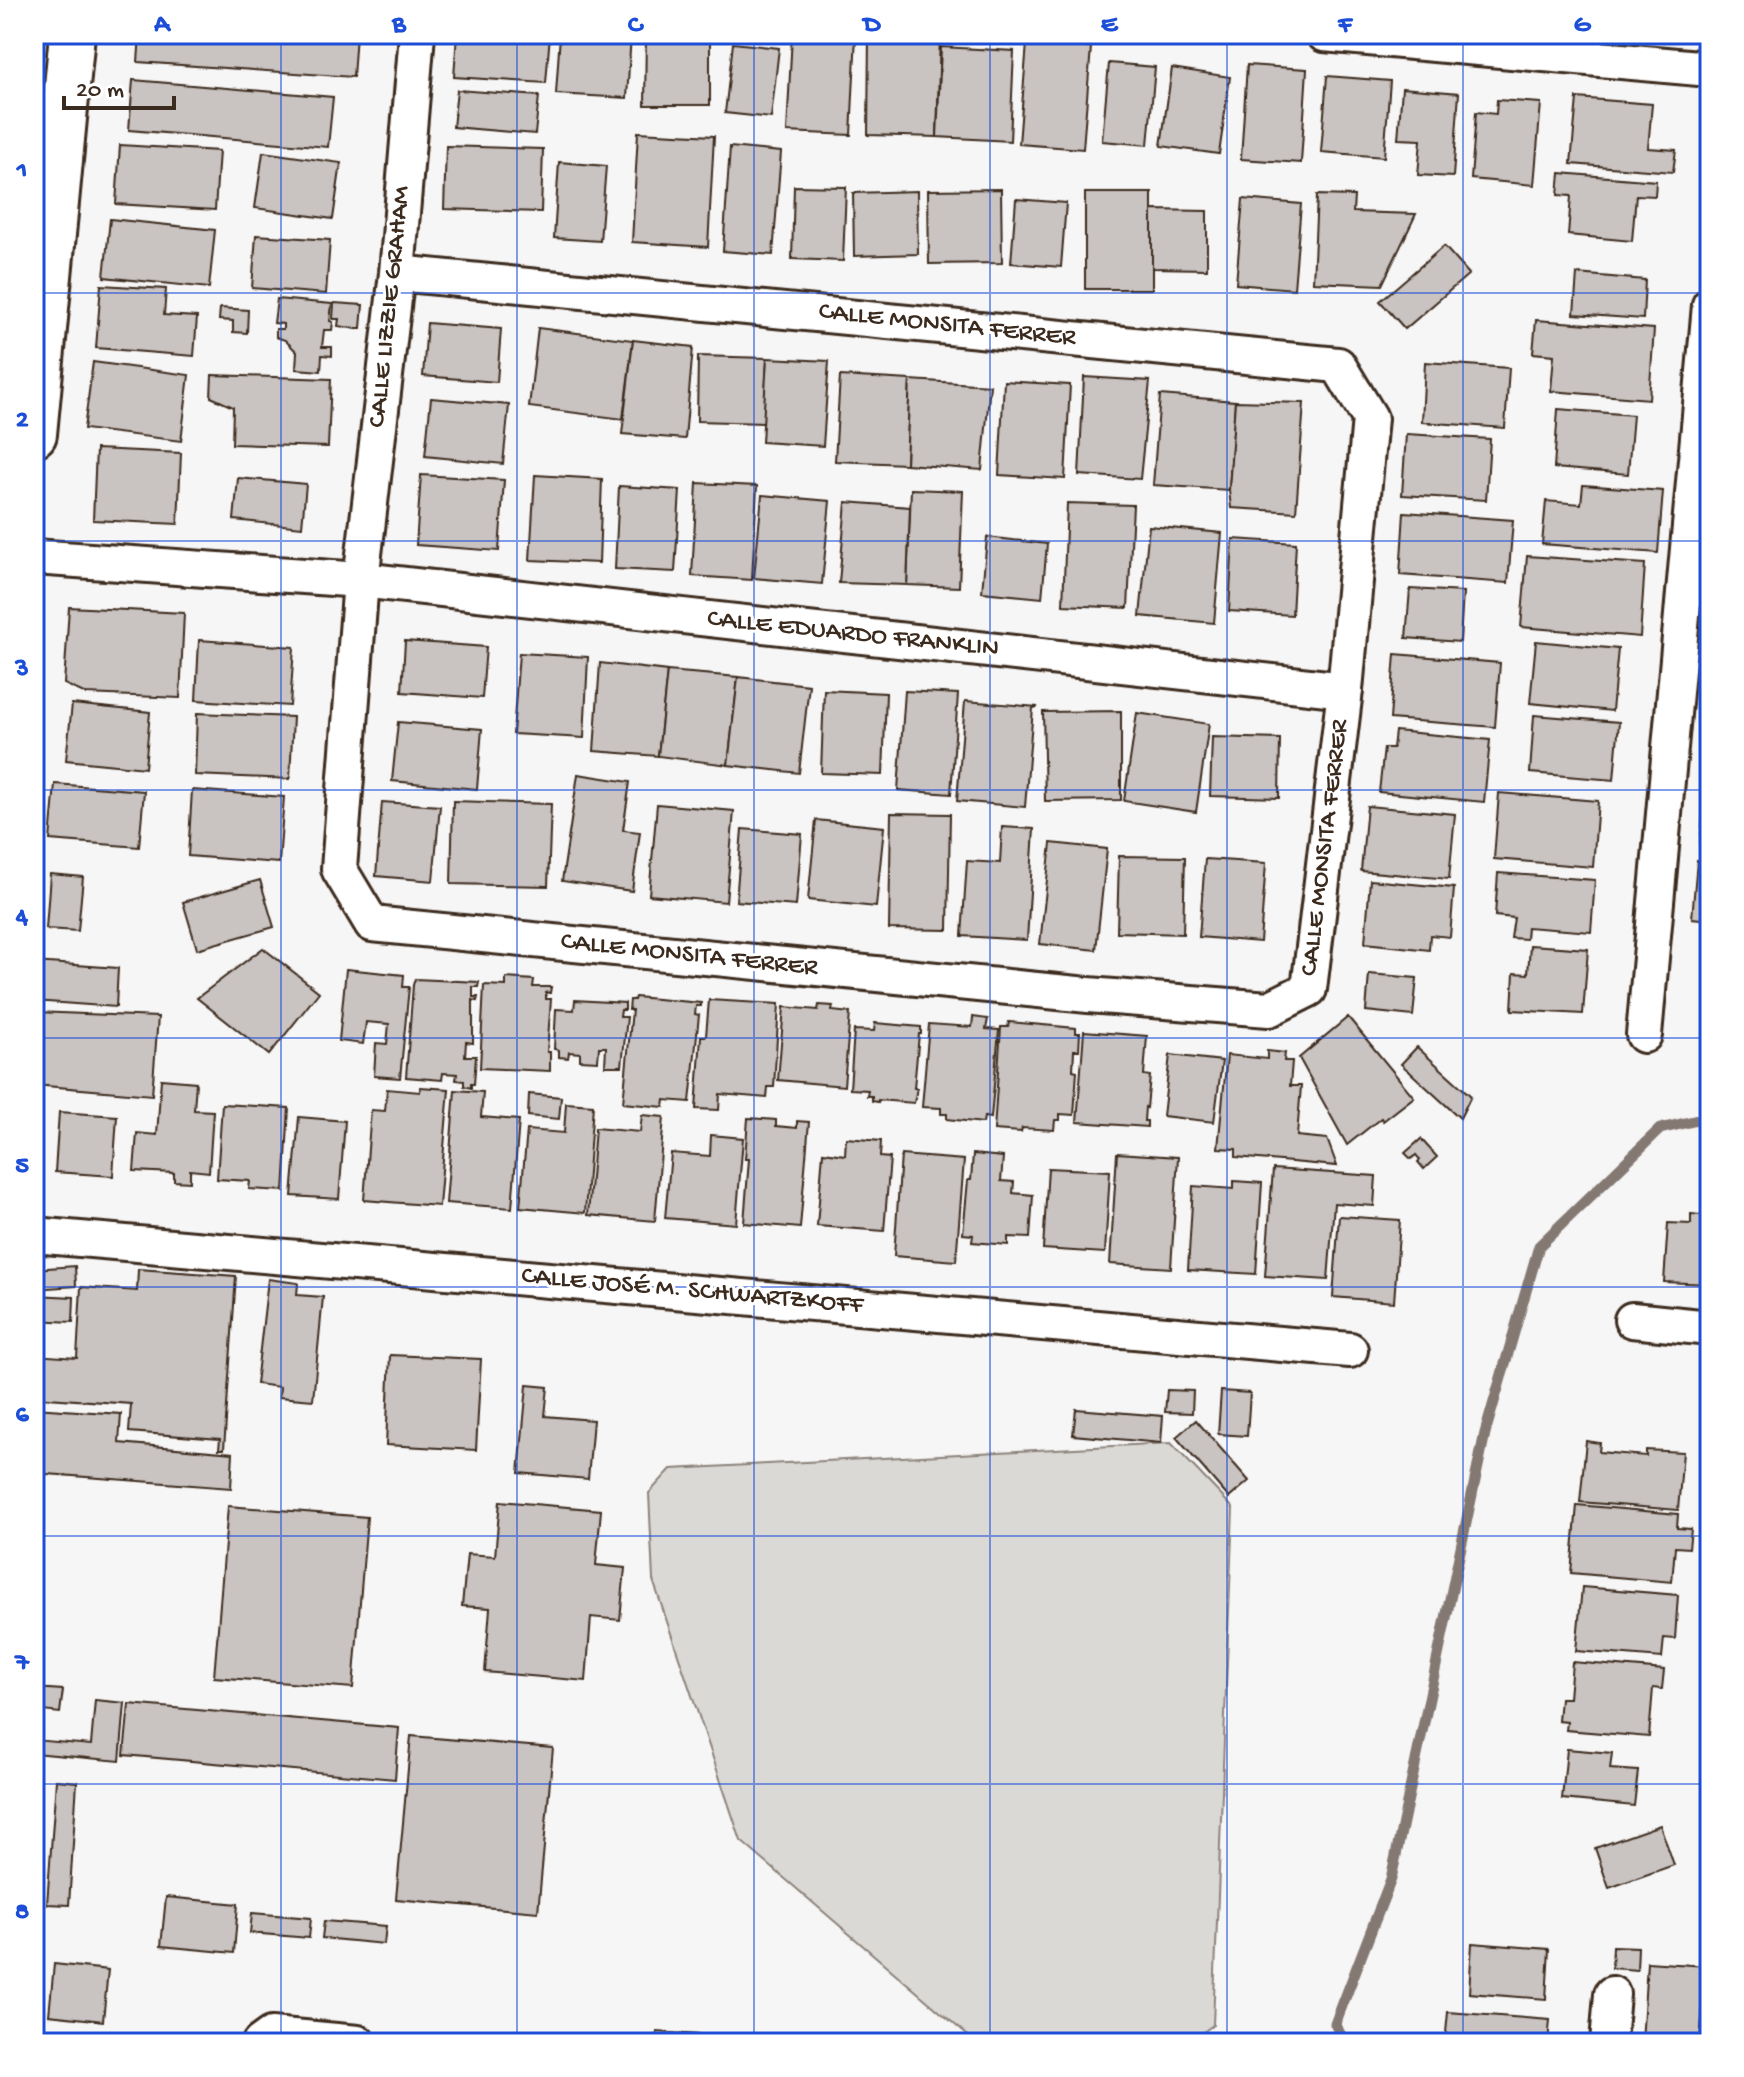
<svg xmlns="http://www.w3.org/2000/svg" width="1744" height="2077" viewBox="0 0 1744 2077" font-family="'Gochi Hand',sans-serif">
<rect width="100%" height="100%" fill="#f7f6f6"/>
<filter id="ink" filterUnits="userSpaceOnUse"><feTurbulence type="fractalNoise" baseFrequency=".0125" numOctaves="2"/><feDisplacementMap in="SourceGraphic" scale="16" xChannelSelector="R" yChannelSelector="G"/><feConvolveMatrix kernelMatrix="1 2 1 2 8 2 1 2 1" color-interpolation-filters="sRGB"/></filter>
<g filter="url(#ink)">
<path fill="#dbd9d6" stroke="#8b827a" stroke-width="2" d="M1171 1443 1233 1508 1213 2025 1188 2043 974 2041 741 1841 653 1580 649 1493 671 1469Z"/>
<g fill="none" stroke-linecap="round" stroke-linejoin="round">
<path stroke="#847972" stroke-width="11" d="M1345 2043 1335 2024 1391 1879 1485 1433 1539 1246 1660 1129 1710 1117"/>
</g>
<g fill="#c9c3c1" stroke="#3b2a1e" stroke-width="2">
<path d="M140 34H356L353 77 138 62Z"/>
<path d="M457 34H550L546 83 454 77Z"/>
<path d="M560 34H631L627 98 556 94Z"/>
<path d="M646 34H710V105H645Z"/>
<path d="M792 34H856L851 135 787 132Z"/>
<path d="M869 34H940L937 137 868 135Z"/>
<path d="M733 43 779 48 771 118 725 113Z"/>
<path d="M1027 43 1091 47 1083 149 1019 144Z"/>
<path d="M941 47 1014 51 1010 141 937 137Z"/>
<path d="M1109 63 1155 67 1148 145 1102 141Z"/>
<path d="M1247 65 1307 69 1301 163 1241 159Z"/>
<path d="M1172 68 1230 77 1219 154 1161 146Z"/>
<path d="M1327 76 1390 81 1384 157 1321 152Z"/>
<path d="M133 80 333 97 328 147 129 130Z"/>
<path d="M1402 88 1459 93 1453 177 1418 175 1421 140 1398 139Z"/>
<path d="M457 90 539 96 535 134 453 127Z"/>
<path d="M1577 98 1652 104 1648 148 1676 150 1673 172 1571 164Z"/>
<path d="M1497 100 1541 103 1534 185 1471 179 1476 112 1496 114Z"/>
<path d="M638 132 714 136 708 247 632 242Z"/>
<path d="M120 145 219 151 215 210 116 204Z"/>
<path d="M446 146 543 149 541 212 444 209Z"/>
<path d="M730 147 781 152 773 255 723 251Z"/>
<path d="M263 152 341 163 333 219 255 208Z"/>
<path d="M559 162 606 166 600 241 554 238Z"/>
<path d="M1560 173 1656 181 1655 196 1636 195 1632 241 1568 235 1571 196 1558 195Z"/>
<path d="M794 186 846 187 843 261 792 259Z"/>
<path d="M1001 189 1002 263 929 264 928 190Z"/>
<path d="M917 191 918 254 854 256 853 193Z"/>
<rect x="1085" y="193" width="67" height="96"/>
<path d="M1317 195 1354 196 1353 212 1416 214 1382 285 1313 282Z"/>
<path d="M1016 199 1066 203 1061 267 1011 263Z"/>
<path d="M1243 199 1301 204 1294 289 1236 284Z"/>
<path d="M1152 210 1207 211V269L1152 268Z"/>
<path d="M110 219 215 230 209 288 104 277Z"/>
<path d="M256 235 330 240 326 294 252 288Z"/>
<path d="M1444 246 1469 274 1405 329 1380 301Z"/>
<path d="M1577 274 1645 280 1643 319 1574 314Z"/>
<path d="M101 285 166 289 164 315 197 317 194 356 96 348Z"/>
<path d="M277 299 332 304 330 321 333 322 332 330H324L322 347H332V356L322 355 321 371 296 369 297 352 285 340 276 337V329H283V324L274 323Z"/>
<path d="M334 303 363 305 361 328H357V329L338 326 339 319H333Z"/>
<path d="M220 308 248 310 247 333 233 332V321L219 320Z"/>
<path d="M1536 320 1654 329 1649 399 1551 391 1554 355 1533 353Z"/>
<path d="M427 323 501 329 497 382 423 376Z"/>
<path d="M538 328 633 340 623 419 529 407Z"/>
<path d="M633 340 693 347 685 439 622 434Z"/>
<path d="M698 356 767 358 764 423 697 421Z"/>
<path d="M767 358 829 361 823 446 762 442Z"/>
<path d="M93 362 189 375 181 441 84 429Z"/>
<path d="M1425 362 1509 368 1505 428 1422 422Z"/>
<path d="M212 375 331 379 328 447 232 444 233 407 211 397Z"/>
<path d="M840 376 910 380 906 464 835 461Z"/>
<path d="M1084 377 1150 381 1140 479 1079 475Z"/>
<path d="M910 380 990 385 982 470 906 464Z"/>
<path d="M1004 381 1070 385 1065 479 999 475Z"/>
<path d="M1160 395 1235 401 1229 490 1153 485Z"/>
<path d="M431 398 509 405 503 464 425 456Z"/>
<path d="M1235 401 1304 403 1296 512 1231 508 1229 490Z"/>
<path d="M1558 409 1633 415 1628 474 1554 468Z"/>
<path d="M1406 434 1490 439 1486 500 1402 495Z"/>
<path d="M96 449 181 453 178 524 93 520Z"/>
<path d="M421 475 504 480 499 551 416 545Z"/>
<path d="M535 475 602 479 599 563 530 560Z"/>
<path d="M238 478 306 484 302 527 234 520Z"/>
<path d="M697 483 757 486 752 580 692 576Z"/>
<path d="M1583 485 1663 491 1658 553 1542 544 1546 501 1581 504Z"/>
<path d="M619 486 680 490 675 572 615 569Z"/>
<path d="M911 489 963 491 959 587 907 585Z"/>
<path d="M762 495 830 501 822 584 754 578Z"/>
<path d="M846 502 910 507 907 585 839 583Z"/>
<path d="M1067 503 1133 505 1128 608 1063 605Z"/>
<path d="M1404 512 1513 520 1508 583 1400 575Z"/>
<path d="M1149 526 1222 533 1214 623 1140 616Z"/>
<path d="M987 537 1047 544 1042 598 982 592Z"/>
<path d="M1233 539 1296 543 1292 615 1229 611Z"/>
<path d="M1527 556 1645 564 1640 637 1521 627Z"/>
<path d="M1410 589 1463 592 1460 642 1406 638Z"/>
<path d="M69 607 184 613 180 698 86 694 64 684Z"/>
<path d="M199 640 294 647 290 706 196 700Z"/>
<path d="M405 641 486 647 482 698 402 692Z"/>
<path d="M1536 641 1618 649 1612 711 1530 703Z"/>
<path d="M519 653 588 657 584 738 513 734Z"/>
<path d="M1395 654 1500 663 1495 727 1390 719Z"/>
<path d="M600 663 667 671 658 756 594 751Z"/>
<path d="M667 671 738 677 728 765 658 756Z"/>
<path d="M738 677 809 685 799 773 728 765Z"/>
<path d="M824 690 886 693 883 775 821 773Z"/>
<path d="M905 691 958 694 951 794 898 790Z"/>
<path d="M965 701 1038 707 1033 708 1025 807 957 801Z"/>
<path d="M72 704 150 712 145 768 66 760Z"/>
<path d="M1121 711V800L1045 801 1043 712Z"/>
<path d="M197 713 293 717 290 779 195 775Z"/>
<path d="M1137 713 1209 724 1196 812 1124 801Z"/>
<path d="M1534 715 1619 722 1614 780 1530 773Z"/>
<path d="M398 722 482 729 477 789 392 781Z"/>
<path d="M1395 731 1490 740 1484 802 1379 792 1384 748H1393Z"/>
<path d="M1212 737 1280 739 1279 798 1210 796Z"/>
<path d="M578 774 630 782 623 830 640 832 632 891 562 881Z"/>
<path d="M1706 782H1710V847L1700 846Z"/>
<path d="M55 784 144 791 139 847 50 840Z"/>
<path d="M192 790 284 797 279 863 188 856Z"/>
<path d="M1499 793 1598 801 1593 867 1494 859Z"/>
<path d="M453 801 551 804 548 886 451 884Z"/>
<path d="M382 802 440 806 433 881 376 876Z"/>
<path d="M657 804 734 811 726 902 649 895Z"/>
<path d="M1367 806 1455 814 1449 879 1361 871Z"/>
<path d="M891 813 950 814 948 930 889 929Z"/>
<path d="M816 820 884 827 876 907 808 900Z"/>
<path d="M1002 827 1034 829 1027 940 962 936 967 861 1000 863Z"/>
<path d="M742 829 802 834 796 906 736 901Z"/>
<path d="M1051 843 1107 849 1096 950 1040 944Z"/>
<path d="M1119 856 1185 857 1183 934 1117 932Z"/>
<path d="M1205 859 1266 863 1260 942 1199 937Z"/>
<path d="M1697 860 1710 862V920L1692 918Z"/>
<path d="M1498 873 1595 880 1591 932 1527 927 1526 939 1511 938 1514 918 1495 916Z"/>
<path d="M50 874 83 877 78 931 46 929Z"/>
<path d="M260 880 274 927 197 949 183 902Z"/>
<path d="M1370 880 1454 888 1450 937 1430 935 1429 950 1365 943Z"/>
<path d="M1530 945 1588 949 1583 1014 1512 1010 1514 973 1528 974Z"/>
<path d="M263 948 319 992 269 1055 197 998Z"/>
<path d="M34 962 118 968 116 1007 34 1001Z"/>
<path d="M346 969 404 975 403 987H409L400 1078 374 1076 376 1043 387 1044 389 1024 366 1022 363 1044 339 1041Z"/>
<path d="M1369 974 1417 978 1413 1016 1366 1011Z"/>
<path d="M506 978 534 980 533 987H551L550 993 546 992V999H551L547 1052H550V1071L480 1068 484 985 506 986Z"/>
<path d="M415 979 479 982 478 987H473V997H478L477 1001 473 1000V1043L466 1042 465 1056H476L474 1084H471V1088L464 1086V1081L456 1080 457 1074 443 1073 442 1080 406 1077 413 985Z"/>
<path d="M635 997 701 1003V1006H696L695 1014 699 1015 690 1102 665 1100 664 1107 623 1103 632 1010H629L630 1000H634Z"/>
<path d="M575 1000 625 1003V1010H621L620 1017H627L622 1066H605L606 1047H599L598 1061 580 1060V1053L569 1052 568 1058 559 1057V1050L554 1049 556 1009 574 1010Z"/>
<path d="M709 1000 779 1004 774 1087H768L767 1098 720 1094 719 1110 696 1109 701 1036H706Z"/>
<path d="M819 1005 833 1006 832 1011 850 1013 844 1086 778 1080 784 1007 818 1010Z"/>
<path d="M36 1012 158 1017 152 1095 34 1085Z"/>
<path d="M973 1017 988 1019 986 1029 999 1030 991 1118 984 1117 983 1123 947 1119V1114H941V1108L922 1107 929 1024 972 1027Z"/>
<path d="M1348 1017 1414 1097 1383 1121 1381 1118 1347 1145 1299 1058Z"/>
<path d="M1009 1022 1076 1028V1033H1080L1079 1050H1074L1073 1070 1077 1071 1074 1115 1060 1114V1120H1055L1054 1130 1022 1128 1021 1132 994 1130 1001 1027H1008Z"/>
<path d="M875 1023 921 1027V1034H919L914 1088H917L914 1103 878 1100V1102L872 1101V1096H867L868 1090 850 1089 854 1030 874 1031Z"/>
<path d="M1084 1031 1147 1036 1144 1075 1150 1076 1147 1108 1145 1107 1144 1121H1147V1127L1077 1122Z"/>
<path d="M1417 1047 1471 1096 1460 1118 1401 1064Z"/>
<path d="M1267 1051 1285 1053 1284 1061H1292L1290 1086H1301L1297 1136 1327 1139 1337 1166 1236 1157V1149L1218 1148 1227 1055 1267 1059Z"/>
<path d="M1170 1055 1222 1061 1214 1122 1163 1116Z"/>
<path d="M161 1079 196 1082 194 1110 213 1111 209 1172 190 1170V1182L174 1181V1173L134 1171 137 1133 157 1135Z"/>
<path d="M420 1087 449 1089 439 1206 364 1200 371 1110 385 1111 387 1089 420 1092Z"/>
<path d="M455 1090 483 1092 481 1117 519 1120 512 1208 446 1203Z"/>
<path d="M529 1094 561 1097 559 1119 528 1116Z"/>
<path d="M566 1103 593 1105 585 1213 520 1207 527 1130 564 1133Z"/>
<path d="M222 1104 289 1108 284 1191 249 1189 250 1181 217 1179Z"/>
<path d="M59 1112 117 1116 113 1176 55 1172Z"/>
<path d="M642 1115 664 1117 655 1221 588 1215 595 1128 640 1132Z"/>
<path d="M299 1117 345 1121 339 1199 292 1196Z"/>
<path d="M748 1118 776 1120V1126L797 1128V1121L809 1122 800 1228 744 1223 749 1159H745Z"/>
<path d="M711 1135 743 1138 736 1224 665 1218 671 1153 710 1156Z"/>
<path d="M846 1138 881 1141 880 1157 890 1158 884 1231 817 1226 823 1152 845 1155Z"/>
<path d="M1421 1139 1437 1157 1424 1169 1418 1162 1420 1160 1416 1155 1411 1159 1405 1153Z"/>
<path d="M1117 1153 1178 1157 1171 1268 1110 1264Z"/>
<path d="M973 1154 1003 1157 1001 1181 1014 1182 1013 1193 1033 1195 1030 1238 1008 1237V1245L972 1242 973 1235 963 1234 968 1180H971Z"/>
<path d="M901 1155 964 1160 956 1261 894 1256Z"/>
<path d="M1048 1168 1110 1171 1105 1253 1043 1249Z"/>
<path d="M1273 1169 1376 1176 1374 1206 1334 1203 1328 1280 1265 1276Z"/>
<path d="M1234 1181 1262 1183 1256 1274 1188 1270 1193 1186 1234 1189Z"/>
<path d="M1691 1214 1710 1216V1284L1664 1282 1668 1223 1691 1224Z"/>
<path d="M1339 1216 1400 1220 1394 1302 1333 1297Z"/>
<path d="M75 1266 76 1286 34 1289V1269Z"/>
<path d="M138 1269 236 1276 224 1449H219L220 1439 129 1432 131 1404 34 1397V1355L77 1358 81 1287 137 1291Z"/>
<path d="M268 1279 298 1283 297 1295 323 1297 313 1400 279 1397 280 1387 256 1384Z"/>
<path d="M34 1295 74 1297 73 1322 34 1320Z"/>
<path d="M390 1355 481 1359 476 1450 386 1445Z"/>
<path d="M527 1385 548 1387 545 1416 593 1420 588 1479 519 1473Z"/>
<path d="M1167 1390 1193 1391 1192 1413 1165 1412Z"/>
<path d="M1221 1391 1250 1393 1247 1436 1218 1434Z"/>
<path d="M34 1408 121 1414 119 1443 233 1453 231 1488 34 1473Z"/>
<path d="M1076 1409 1163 1416 1161 1443 1073 1435Z"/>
<path d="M1196 1420 1249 1481 1229 1498 1176 1437Z"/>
<path d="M1586 1441 1600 1443 1599 1452 1646 1456V1450L1683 1452 1678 1510 1580 1502Z"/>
<path d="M500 1501 601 1510 596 1565 625 1568 620 1620 591 1617 586 1681 485 1672 490 1608 462 1606 467 1554 495 1556Z"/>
<path d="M1577 1505 1678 1514 1677 1528 1691 1529 1689 1548 1675 1547 1672 1582 1571 1573Z"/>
<path d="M228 1506 367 1517 353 1688 214 1677Z"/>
<path d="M1582 1587 1678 1595 1675 1639 1664 1638 1662 1658 1576 1651Z"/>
<path d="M1572 1662 1664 1670 1662 1689 1653 1688 1649 1737 1566 1730 1567 1722 1558 1721 1560 1698H1569Z"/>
<path d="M34 1688 63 1690 60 1713 43 1711 41 1734 34 1733Z"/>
<path d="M95 1700 125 1703 120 1761 34 1753V1740L91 1745Z"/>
<path d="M129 1704 399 1728 395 1779 124 1755Z"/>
<path d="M411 1736 553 1748 538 1912 396 1899Z"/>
<path d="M1567 1749 1612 1753 1610 1769 1638 1771 1634 1806 1562 1799Z"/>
<path d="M34 1757 39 1758 34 1817Z"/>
<path d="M56 1780 77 1782 69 1905 47 1904Z"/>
<path d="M1660 1825 1674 1865 1609 1888 1595 1848Z"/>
<path d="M166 1897 238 1904 234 1953 161 1946Z"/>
<path d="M252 1913 311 1918 309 1938 250 1933Z"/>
<path d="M324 1921 386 1926 384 1944 322 1938Z"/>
<path d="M1472 1943 1549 1949 1546 1999 1469 1993Z"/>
<path d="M1613 1946 1638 1947 1637 1970 1612 1968Z"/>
<path d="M1647 1962 1706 1966 1700 2043H1642Z"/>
<path d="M54 1964 108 1970 103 2021 49 2015Z"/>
<path d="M1448 2012 1550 2020 1548 2043H1445Z"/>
<path d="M657 2032 699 2035 698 2043H656Z"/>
</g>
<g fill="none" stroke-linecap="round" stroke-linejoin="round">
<g stroke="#3b2a1e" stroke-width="40">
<g id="street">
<path d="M1324 34 1710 69"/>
<path d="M397 273 1338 365 1370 418 1345 690 1309 989 1269 1009 1088 995 372 924 339 869 361 580 397 273 417 34"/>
<path d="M34 557 361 580 1345 690"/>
<path d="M1644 1035 1710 305"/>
<path d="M34 1235 1350 1350"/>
<path d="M1632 1320 1710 1328"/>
<path d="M260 2043 271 2035 358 2043"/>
<path d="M1608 2043 1612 1994"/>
</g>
</g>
<g stroke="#3b2a1e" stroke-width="50">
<path id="secondary" d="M34 434 72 34"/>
</g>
<use href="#street" stroke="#fff" stroke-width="34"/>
<use href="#secondary" stroke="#fff" stroke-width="44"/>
</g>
</g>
<path fill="none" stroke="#1d4ed8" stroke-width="2" stroke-opacity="0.55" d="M281 34V2043M517 34V2043M754 34V2043M990 34V2043M1227 34V2043M1463 34V2043M34 293H1710M34 541H1710M34 790H1710M34 1038H1710M34 1287H1710M34 1536H1710M34 1784H1710"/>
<g text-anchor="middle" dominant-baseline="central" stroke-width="6" stroke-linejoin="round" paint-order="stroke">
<g font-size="26" fill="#3b2a1e" stroke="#fff">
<text transform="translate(391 307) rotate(-84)">CALLE LIZZIE GRAHAM</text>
<text transform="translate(947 326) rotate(6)">CALLE MONSITA FERRER</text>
<text transform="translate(853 635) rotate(6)">CALLE EDUARDO FRANKLIN</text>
<text transform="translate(1326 848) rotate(-83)">CALLE MONSITA FERRER</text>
<text transform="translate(689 956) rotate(6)">CALLE MONSITA FERRER</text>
<text transform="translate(692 1292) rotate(5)">CALLE JOSÉ M. SCHWARTZKOFF</text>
</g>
</g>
<rect width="1744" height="2077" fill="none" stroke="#fff" stroke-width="88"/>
<path d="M64 96v12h110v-12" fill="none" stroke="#3b2a1e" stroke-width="4"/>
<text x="76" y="96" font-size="24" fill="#3b2a1e" stroke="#ffffff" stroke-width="6" paint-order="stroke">20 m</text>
<rect x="44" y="44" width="1656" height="1989" fill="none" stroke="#1d4ed8" stroke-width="3"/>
<g font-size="26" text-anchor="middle" font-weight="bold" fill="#1d4ed8">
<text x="162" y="31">A</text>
<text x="399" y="31">B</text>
<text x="635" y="31">C</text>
<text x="872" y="31">D</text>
<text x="1109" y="31">E</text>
<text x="1345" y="31">F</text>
<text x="1582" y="31">G</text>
<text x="22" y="177">1</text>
<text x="22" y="426">2</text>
<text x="22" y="675">3</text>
<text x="22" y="923">4</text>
<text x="22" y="1172">5</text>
<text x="22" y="1421">6</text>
<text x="22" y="1669">7</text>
<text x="22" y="1918">8</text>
</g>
</svg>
